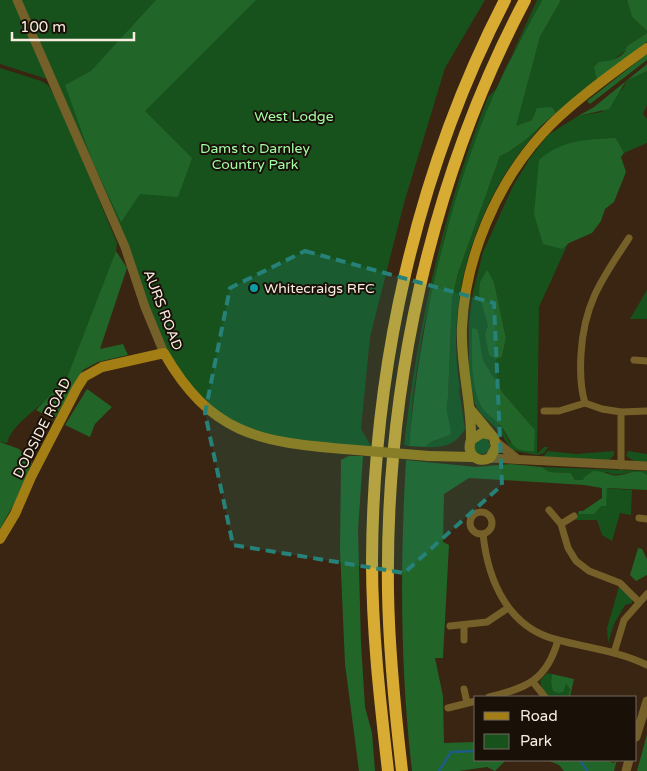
<svg xmlns="http://www.w3.org/2000/svg" width="647" height="771" viewBox="0 0 647 771" font-family="'Varela Round',sans-serif">
<rect width="100%" height="100%" fill="#392511"/>
<g fill="#17521d" fill-rule="evenodd">
<path d="M0 0H485L445 68 404 203 370 337 361 429 374 451 316 446 228 424 174 370 47 79 0 64Z"/>
<path d="M537 0H542L511 57 446 232 422 335 413 396 409 446 404 445C418 324 443 211 488 97L496 89Z"/>
<path d="M561 0H627L632 17 647 31V33L627 46 626 50 612 61 597 80 556 113 552 107 532 120 515 127 540 37Z"/>
<path d="M0 68 41 81 48 85 60 106 117 243 116 251C101 292 89 338 68 376 54 401 14 418 7 443L0 442Z"/>
<path d="M647 71V105L643 114 647 119V143L624 153 616 138 539 307 537 454 544 447H548L544 453 537 455 511 450 500 432 481 414 475 404 469 373V323L473 292 483 252 513 186 530 158 548 135 578 116 602 112 624 87 626 81ZM494 282 506 338 502 357 485 334 489 327ZM478 330 483 360 503 393 535 430 510 443 502 427 480 405Z"/>
<path d="M542 125C526 144 510 164 498 186 464 247 448 319 460 388L459 390 465 429C456 445 443 448 425 447L431 442 450 435 445 408 448 398 452 299 458 273 500 156C517 150 528 135 542 125Z"/>
<path d="M647 290V319H630Z"/>
<circle cx="482" cy="446" r="8"/>
<path d="M548 451 576 454 614 451V455L609 460 543 457Z"/>
<path d="M628 451 647 454V462L634 461 626 456Z"/>
<path d="M542 467 647 471V475C634 466 620 480 607 472L584 480H575L571 473 548 472Z"/>
<path d="M602 488 632 490 631 515 620 513 612 541 602 535 597 520H576L579 511H583L602 498Z"/>
<path d="M619 587 632 598V603L625 605 614 624 608 643 607 628Z"/>
<path d="M547 673 552 674 551 681 564 685 565 683 570 689 568 697H550L542 690 540 681Z"/>
</g>
<g fill="#216528">
<path d="M156 0H256L145 111 192 158 178 197 140 194 121 222 93 163 65 85 91 71Z"/>
<path d="M542 0H561L540 37 516 126 532 120 537 108 552 107 556 113C540 126 517 150 500 156L458 273 452 299 448 398C443 414 453 423 450 435L431 442 425 447 409 446C418 340 440 236 477 136 494 89 518 44 542 0Z"/>
<path d="M627 0H647V31L632 17Z"/>
<path d="M647 33V42L597 80 594 67 599 62C610 61 624 59 627 46Z"/>
<path d="M647 54V60L590 104 587 101Z"/>
<path d="M647 64V71L626 81 609 109 578 116 594 107Z"/>
<path d="M616 138 624 153 621 157 626 172 614 202 605 209 601 221 592 233 569 243 562 249 543 244 534 214 539 160C564 139 585 140 616 138Z"/>
<path d="M116 251 127 268 100 349 123 344 128 355 98 362 83 370 54 420 36 410 67 378Z"/>
<path d="M487 270 494 282 506 338 502 357 496 359 489 355 485 334 488 326 479 293 480 282Z"/>
<path d="M472 328 478 330 483 360 503 393 535 430 534 451C510 452 513 442 501 426 495 419 484 413 480 404 470 381 472 353 472 328Z"/>
<path d="M87 389 112 407 95 424 90 437 65 425Z"/>
<path d="M0 442 19 449 32 463 15 502 0 529Z"/>
<path d="M349 456H363L358 531 361 643 365 707 372 733 375 771H359L345 664 340 550 341 460Z"/>
<path d="M406 460 476 467 510 464 542 467 549 472 571 473 575 480H584L583 478 593 471C600 471 605 473 612 475 624 478 636 466 647 475V490L607 488 606 506H601L594 514H578L579 511H583L602 498V488L584 485 469 478 444 494 443 542 449 545 443 658H435L443 696 444 743 476 742V760H506L495 771 487 767 459 771H412C400 667 400 565 406 460Z"/>
<path d="M638 548 642 549 647 559V575L636 581 630 575Z"/>
<path d="M552 674 574 679 570 697H568L570 689 566 684 563 692 558 693 553 691 551 681Z"/>
<path d="M647 734V771H637Z"/>
<path d="M547 760H606L614 763 617 760 614 771H564L559 765Z"/>
</g>
<g fill="none" stroke-linecap="round" stroke-linejoin="round">
<g stroke="#1d5c86" stroke-width="2.5">
<path d="M580 760 587 771"/>
<path d="M439 771 451 752 476 751"/>
</g>
<g stroke="#766029" stroke-width="7">
<path d="M634 360 647 361"/>
<path d="M544 411H559L585 403"/>
<path d="M621 412 647 411"/>
<path d="M621 466V412L602 409 585 403C580 387 580 371 581 354 584 303 602 279 629 238"/>
<path d="M549 510 561 524 568 548 576 561 589 571 620 583 639 602"/>
<circle cx="481" cy="523" r="11"/>
<path d="M639 518 647 519"/>
<path d="M561 524 574 516"/>
<path d="M483 534C488 581 508 628 558 640 588 648 619 651 647 665"/>
<path d="M450 626 487 622 508 608"/>
<path d="M464 640V626"/>
<path d="M614 653 624 620 647 594"/>
<path d="M533 682 545 697"/>
<path d="M464 689 467 703"/>
<path d="M489 697C527 688 547 680 558 640"/>
<path d="M448 708 476 701"/>
</g>
<g stroke="#766029" stroke-width="9">
<path d="M17 0 125 247 145 307 164 353"/>
<path d="M496 442 516 458"/>
<path d="M490 458 647 466"/>
<path d="M636 737 647 701"/>
<path d="M626 771 629 760"/>
</g>
<g stroke="#a27e14" stroke-width="10">
<path d="M470 409 494 438 496 447 490 458C477 464 466 454 471 440L482 433 490 435"/>
<path d="M471 440C472 402 460 366 462 327 465 258 496 185 542 134 569 104 613 73 647 48"/>
<path d="M429 456 473 457"/>
<path d="M0 539 15 514 31 477 77 388 84 377 102 367 164 353C210 433 257 442 344 449"/>
</g>
<g stroke="#d8ac33" stroke-width="12">
<path d="M388 771C380 701 372 631 372 561 373 368 416 172 505 0"/>
<path d="M402 771C395 711 389 652 388 592 385 389 430 180 525 0"/>
</g>
<path stroke="#a27e14" stroke-width="10" d="M344 449 429 456"/>
</g>
<path fill="#268279" fill-opacity="0.2" stroke="#268279" stroke-width="4" stroke-dasharray="10 6" stroke-linejoin="round" d="M305 251 494 303 502 485 404 573 233 545 205 413 230 288Z"/>
<circle fill="#0f9aa8" stroke="#191008" stroke-width="2" cx="254" cy="288" r="5"/>
<g text-anchor="middle" dominant-baseline="central" stroke-width="4" stroke-linejoin="round" paint-order="stroke">
<g font-size="14" fill="#a2fca4" stroke="#191008">
<text x="294" y="116">West Lodge</text>
<text x="255" y="148">Dams to Darnley<tspan x="255" dy="16">Country Park</tspan></text>
</g>
<g font-size="14" fill="#f9ece0" stroke="#191008" text-anchor="start">
<text x="264" y="288">Whitecraigs RFC</text>
</g>
<g font-size="14" fill="#f9ece0" stroke="#191008">
<text transform="translate(163 310) rotate(69)">AURS ROAD</text>
<text transform="translate(42 428) rotate(-63)">DODSIDE ROAD</text>
</g>
</g>
<rect x="474" y="696" width="162" height="65" fill="#191008" stroke="#73685e"/>
<rect x="484" y="712" width="25" height="8" fill="#a27e14" stroke="#73685e"/>
<text x="520" y="721" font-size="15" fill="#f9ece0">Road</text>
<rect x="484" y="734" width="25" height="15" fill="#17521d" stroke="#73685e"/>
<text x="520" y="746" font-size="15" fill="#f9ece0">Park</text>
<path d="M12 32v8h122v-8" fill="none" stroke="#f9ece0" stroke-width="2.5"/>
<text x="20" y="32" font-size="15" fill="#f9ece0" stroke="#191008" stroke-width="4" paint-order="stroke">100 m</text>
</svg>
